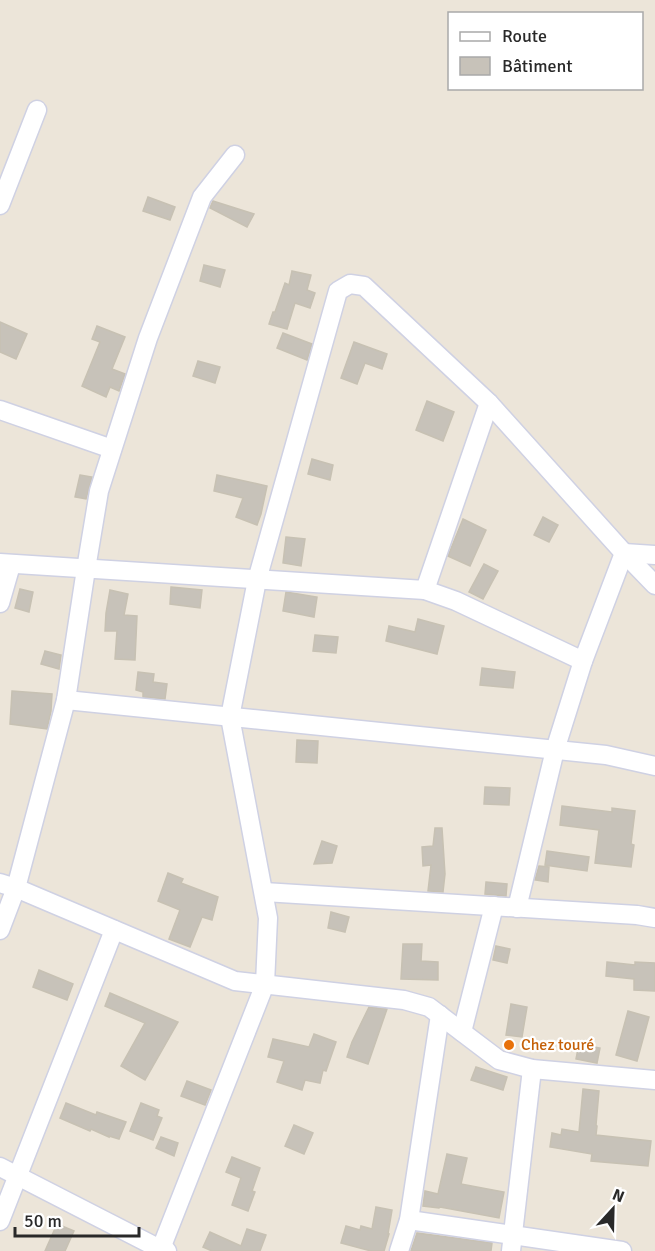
<svg xmlns="http://www.w3.org/2000/svg" width="655" height="1251" viewBox="0 0 655 1251" font-family="Signika,sans-serif">
<rect width="100%" height="100%" fill="#ece5d9"/>
<g fill="#c7c2b9" stroke="#c7c1b3" stroke-width="1.5">
<path d="M148 197 175 207 170 220 143 211Z"/>
<path d="M213 201 254 214 247 227 210 208Z"/>
<path d="M204 265 225 270 220 287 200 281Z"/>
<path d="M292 271 311 275 307 290 315 293 310 308 295 303 287 329 269 324 273 312H275L285 283 289 285Z"/>
<path d="M0 322 27 334 16 359 0 352Z"/>
<path d="M97 326 125 337 112 369 125 374 119 391 110 387 106 397 82 386 100 342 92 339Z"/>
<path d="M283 333 312 344 307 360 277 348Z"/>
<path d="M354 342 387 354 382 369 365 363 357 384 341 378Z"/>
<path d="M198 361 220 367 215 383 193 376Z"/>
<path d="M427 401 454 412 443 441 416 430Z"/>
<path d="M312 459 333 465 330 480 308 474Z"/>
<path d="M80 475 92 477 86 499 75 497Z"/>
<path d="M217 475 267 486 261 514 257 525 236 517 243 498 214 491Z"/>
<path d="M543 517 558 525 549 542 534 535Z"/>
<path d="M463 519 486 530 470 566 448 556Z"/>
<path d="M286 537 305 539 301 566 283 563Z"/>
<path d="M484 564 498 571 483 599 469 592Z"/>
<path d="M171 587 202 590 200 608 170 604Z"/>
<path d="M20 589 33 592 29 612 15 608Z"/>
<path d="M110 590 128 594 124 615 137 616 135 660 115 659 117 631H105L106 613Z"/>
<path d="M286 592 317 597 314 617 283 611Z"/>
<path d="M418 619 444 626 437 654 386 641 389 626 415 632Z"/>
<path d="M315 635 338 637 336 653 313 651Z"/>
<path d="M45 651 61 655 59 669 41 664Z"/>
<path d="M482 668 515 672 513 688 480 685Z"/>
<path d="M138 672 154 674 153 682 167 684 165 699 143 697V692L136 690Z"/>
<path d="M12 691 52 694 51 711 47 729 10 724Z"/>
<path d="M297 740 318 741 317 763 296 762Z"/>
<path d="M485 787 510 788 509 805 484 804Z"/>
<path d="M562 806 612 812V808L635 811 631 844 634 845 631 867 595 863 599 830 560 825Z"/>
<path d="M435 828H442L445 874 443 892 428 891 431 865 423 866 422 847 433 846Z"/>
<path d="M322 841 337 846 332 863 314 864Z"/>
<path d="M547 851 589 857 587 871 545 865Z"/>
<path d="M539 866 549 867 548 882 535 880Z"/>
<path d="M168 873 183 879 181 883 218 897 212 920 202 917 190 947 169 939 180 910 158 901Z"/>
<path d="M486 882 507 884 506 896 485 894Z"/>
<path d="M331 912 349 917 345 932 328 928Z"/>
<path d="M403 944H422L421 961 438 962V980L401 979Z"/>
<path d="M496 946 510 949 507 963 493 960Z"/>
<path d="M607 962 635 965V962L655 963V991L634 990V979L606 976Z"/>
<path d="M39 970 73 984 67 1000 33 987Z"/>
<path d="M110 993 178 1022 145 1080 121 1066 145 1023 105 1006Z"/>
<path d="M511 1004 527 1007 522 1037 506 1035Z"/>
<path d="M369 1007 387 1009 368 1064 347 1057 352 1042Z"/>
<path d="M628 1011 649 1017 637 1061 616 1055Z"/>
<path d="M314 1034 336 1042 326 1071 323 1070 320 1083 305 1080 302 1090 277 1082 284 1061 268 1057 273 1039 309 1047Z"/>
<path d="M579 1044 600 1048 597 1063 576 1059Z"/>
<path d="M476 1067 507 1077 503 1090 471 1080Z"/>
<path d="M187 1081 211 1090 205 1105 181 1096Z"/>
<path d="M583 1089 599 1091 596 1125 597 1126 596 1135 651 1141 648 1166 591 1161 592 1154 550 1147 552 1133 561 1135 562 1129 579 1132Z"/>
<path d="M66 1103 96 1115 97 1112 126 1122 119 1139 109 1136V1137L91 1129 90 1131 60 1118Z"/>
<path d="M141 1103 159 1110 157 1116 162 1118 153 1140 130 1131Z"/>
<path d="M294 1125 313 1133 304 1154 285 1146Z"/>
<path d="M161 1137 178 1143 174 1156 156 1148Z"/>
<path d="M447 1154 467 1158 461 1184 504 1192 499 1218 440 1207 439 1208 423 1206 425 1191 438 1194Z"/>
<path d="M232 1157 260 1168 252 1191 255 1192 248 1211 232 1205 241 1178 226 1172Z"/>
<path d="M376 1207 392 1210 388 1234H389L384 1251H371L341 1243 346 1226 360 1230 361 1226 372 1229Z"/>
<path d="M57 1224 74 1231 65 1251H45Z"/>
<path d="M247 1229 266 1235 260 1251H212L203 1247 210 1232 241 1246Z"/>
<path d="M417 1233 492 1243 491 1251H411Z"/>
</g>
<g fill="none" stroke-linecap="round" stroke-linejoin="round">
<g stroke="#cfd1e3" stroke-width="21">
<g id="street">
<path d="M0 205 37 110"/>
<path d="M0 410 112 449"/>
<path d="M0 563 425 590 456 601 583 661"/>
<path d="M425 590 489 403"/>
<path d="M0 603 11 565"/>
<path d="M66 700 606 755 655 766"/>
<path d="M0 883 16 888 235 981 404 1000 429 1007 499 1060 532 1069 655 1080"/>
<path d="M264 892 637 915 655 918"/>
<path d="M517 908 555 750 583 661 624 553 655 555"/>
<path d="M0 930 16 888 66 700 86 569 99 491 148 338 202 197 235 155"/>
<path d="M462 1032 494 906"/>
<path d="M0 1167 160 1249 167 1251"/>
<path d="M409 1220 622 1251"/>
<path d="M0 1221 114 930"/>
<path d="M160 1251 265 984 268 918 230 717 257 580 338 291 350 284 364 286 489 403 624 553 655 585"/>
<path d="M399 1251 409 1220 440 1015"/>
<path d="M511 1251 532 1069"/>
</g>
</g>
<use href="#street" stroke="#fff" stroke-width="18"/>
</g>
<circle fill="#e8710a" stroke="#fff" stroke-width="2" cx="509" cy="1045" r="6"/>
<g text-anchor="middle" dominant-baseline="central" stroke-width="4.5" stroke-linejoin="round" paint-order="stroke">
<g font-size="16" fill="#c56008" stroke="#fff" text-anchor="start">
<text x="521" y="1045">Chez touré</text>
</g>
</g>
<rect x="448" y="12" width="195" height="78" fill="#ffffff" stroke="#a9a9a9" stroke-width="1.5"/>
<rect x="460" y="32" width="30" height="9" fill="#ffffff" stroke="#a9a9a9" stroke-width="1.5"/>
<text x="502" y="42" font-size="18" fill="#292929">Route</text>
<rect x="460" y="57" width="30" height="18" fill="#c7c2b9" stroke="#a9a9a9" stroke-width="1.5"/>
<text x="502" y="72" font-size="18" fill="#292929">Bâtiment</text>
<g transform="translate(613 1209) rotate(22)" stroke="#ffffff" stroke-width="4.5" paint-order="stroke">
<path d="M0-4.5L10 22L0 15L-10 22Z" fill="#292929"/>
<text y="-9" font-size="16" font-weight="bold" text-anchor="middle" fill="#292929">N</text>
</g>
<path d="M15 1227v9h124v-9" fill="none" stroke="#292929" stroke-width="3"/>
<text x="24" y="1227" font-size="18" fill="#292929" stroke="#ffffff" stroke-width="4.5" paint-order="stroke">50 m</text>
</svg>
